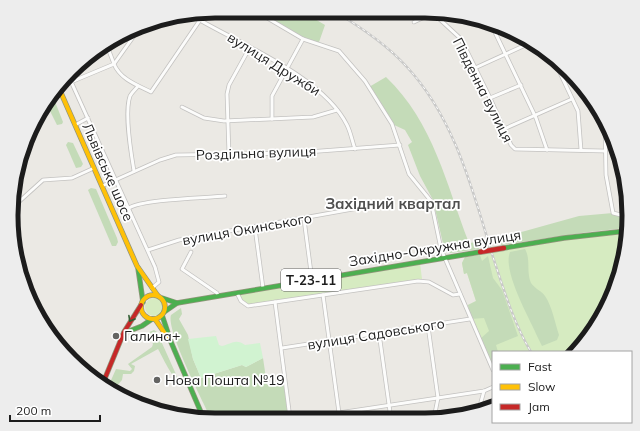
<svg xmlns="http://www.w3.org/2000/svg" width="640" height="431" viewBox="0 0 640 431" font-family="Mulish,sans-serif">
<rect width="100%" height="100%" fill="#ebe9e4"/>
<g fill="#d6ebc1">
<path d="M626 233 614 294 575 352H493V367L471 319 468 305 476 301 467 273 464 274 462 263 465 257 564 239Z"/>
<path d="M420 263 422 279 252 305C245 305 242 300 239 294Z"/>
<circle cx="154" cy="307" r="9"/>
</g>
<g fill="#c4dbb8">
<path d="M257 12H303L325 25 318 45 303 39Z"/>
<path d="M386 77C434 123 446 184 469 243L478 242 479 249 450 253 444 248 433 200 420 176 408 145 412 142 405 130 392 124 369 87Z"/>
<path d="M52 94 63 122 62 124 57 125 46 103Z"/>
<path d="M68 142 73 143 83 164 81 167 76 168 66 145Z"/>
<path d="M91 188 96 189 117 238 118 242 116 246H112L88 190Z"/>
<path d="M613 213 625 217 627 223 626 228 589 232 501 245 500 238 579 216Z"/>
<path d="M525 249C531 259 526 272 531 283 535 289 542 291 545 296 552 306 555 323 559 335L557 340 542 346 538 338C530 319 502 271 510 252Z"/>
<path d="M480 255 482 261 488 256 493 278 502 290 518 336 496 345 498 352H493V367L480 339 489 331 484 318 471 319 468 305 476 301 467 273 464 274 462 263 465 257Z"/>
<path d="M181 308 182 314 179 319 188 335 193 359 201 378 242 365 246 367 263 358 267 385 284 383 288 418 210 417C202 399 166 330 171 315Z"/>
<path d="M154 330 157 332 179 381C173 380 162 356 158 349L131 364 135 366 134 371 131 374H123L122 380 115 388 108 387 116 369 130 371 132 369 128 364 152 347 153 344 147 333Z"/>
</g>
<path fill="#d1f3d1" d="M216 336 219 345 222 346C231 344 236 338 245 345L260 343 263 358 246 367 242 365 201 378 193 359 188 339Z"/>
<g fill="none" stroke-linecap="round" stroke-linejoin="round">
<path stroke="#b6d7e0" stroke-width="1" d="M359 18 364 13"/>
<g stroke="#c3c2c0" stroke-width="4.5">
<g id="street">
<path d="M257 12 303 39 339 51 365 81 392 124 409 174 431 201 441 249 493 370"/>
<path d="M434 14 461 39 490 98 511 145 515 149 604 151"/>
<path d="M191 15C237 43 323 76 347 125 351 133 352 141 355 149"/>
<path d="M414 22 431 14"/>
<path d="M491 24 536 118 547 150"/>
<path d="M141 26 114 64C120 79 137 85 151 92L200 20"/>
<path d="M554 60 578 111 581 150"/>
<path d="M475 68 530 43"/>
<path d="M69 77 155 267 159 282 152 288"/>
<path d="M71 82 114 64 106 43"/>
<path d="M490 98 521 85"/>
<path d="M182 107 204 118 224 121 313 117 337 110"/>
<path d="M272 119V96L303 39"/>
<path d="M75 125 88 118"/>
<path d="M605 125 606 175 613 213 629 217"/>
<path d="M504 129 572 99"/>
<path d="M229 155 227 94 229 85 250 47"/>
<path d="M134 171C131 153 124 113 130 96 132 92 136 89 138 86"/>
<path d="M102 186 160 160 176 155 294 153 400 145"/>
<path d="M12 208 43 180 72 178 94 168"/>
<path d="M129 208C143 199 205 198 225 196"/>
<path d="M304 219 312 280"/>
<path d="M255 228 263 288"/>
<path d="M148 250 179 240 370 206"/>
<path d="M191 252 182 269 217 293 218 296"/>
<path d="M237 293 241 301 248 306 418 281 429 282 453 295 460 294"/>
<path d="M323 295 339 413 342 419"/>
<path d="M275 302 290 418"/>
<path d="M428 326 438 398 434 418"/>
<path d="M379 333 391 419"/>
<path d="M282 348 470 319"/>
<path d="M479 409 484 391"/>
<path d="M305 418 484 391 493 387"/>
</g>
</g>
<g stroke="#93957c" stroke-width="5.5">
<g id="fast">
<path d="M504 248 564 238 626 231"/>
<path d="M138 268 143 302"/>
<path d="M162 298 177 303"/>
<path d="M164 312 177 303 480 252"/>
<path d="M162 315 171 342 203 417"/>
<path d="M124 333 142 326 152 319"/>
</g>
</g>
<g stroke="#93957c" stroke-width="5.5">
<g id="slow">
<path d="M58 86 137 266 158 296"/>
<circle cx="153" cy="307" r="12"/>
<path d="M155 319 168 338"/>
</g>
</g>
<g stroke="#93957c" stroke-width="5.5">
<path id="jam" d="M103 383 124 332 141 305"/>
</g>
<use href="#street" stroke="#fcfcfb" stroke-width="3"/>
<use href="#fast" stroke="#4caf50" stroke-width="4"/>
<use href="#slow" stroke="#ffc107" stroke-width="4"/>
<use href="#jam" stroke="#c62828" stroke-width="4"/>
<g stroke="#c9c9c8" stroke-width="2.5">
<path id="rail" d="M337 13C362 28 386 44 406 66 454 117 472 188 492 254 503 287 513 322 531 352"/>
</g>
<use href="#rail" stroke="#fff" stroke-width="1" stroke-dasharray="3" stroke-linecap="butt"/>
<g stroke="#a19881" stroke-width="6" stroke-linecap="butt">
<path id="jam-bridge" d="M480 252 504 248"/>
</g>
<use href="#jam-bridge" stroke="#c62828" stroke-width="4.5"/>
</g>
<defs><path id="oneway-chevron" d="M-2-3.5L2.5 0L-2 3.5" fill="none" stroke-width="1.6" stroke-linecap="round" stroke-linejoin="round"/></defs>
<use stroke="#325e33" href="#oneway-chevron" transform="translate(131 319) rotate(119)"/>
<g fill="#646462" stroke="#fff" stroke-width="1.5">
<circle cx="116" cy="336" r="4"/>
<circle cx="157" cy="380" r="4"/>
</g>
<g text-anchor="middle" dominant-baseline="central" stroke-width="3.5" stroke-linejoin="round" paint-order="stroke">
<rect fill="#fff" stroke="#606060" stroke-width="1" x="281" y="269" width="60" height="22" rx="3"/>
<g font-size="13" font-weight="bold" fill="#1c1c1c">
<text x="311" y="280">Т-23-11</text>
</g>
<g font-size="14" fill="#1c1c1c" stroke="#fff">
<text transform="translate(274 64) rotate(32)">вулиця Дружби</text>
<text transform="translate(483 90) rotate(63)">Південна вулиця</text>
<text transform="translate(256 153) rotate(-2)">Роздільна вулиця</text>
<text transform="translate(108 172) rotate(66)">Львівське шосе</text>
<text transform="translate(247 229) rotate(-10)">вулиця Окинського</text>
<text transform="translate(435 248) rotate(-9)">Західно-Окружна вулиця</text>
<text transform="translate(376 334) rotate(-9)">вулиця Садовського</text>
</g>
<g font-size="14" fill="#1c1c1c" stroke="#fff" text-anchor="start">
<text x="124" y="336">Галина+</text>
<text x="165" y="380">Нова Пошта №19</text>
</g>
<g font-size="15" font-weight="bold" fill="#4f4f4f" stroke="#fff">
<text x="393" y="203">Західний квартал</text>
</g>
</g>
<path d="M0 0H640V431H0ZM215 18H425A197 197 0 0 1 622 215V216A197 197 0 0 1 425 413H215A197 197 0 0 1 18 216V215A197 197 0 0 1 215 18Z" fill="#ededed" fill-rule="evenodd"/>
<path fill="none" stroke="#1c1c1c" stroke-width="5" d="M215 18H425A197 197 0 0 1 622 215V216A197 197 0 0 1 425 413H215A197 197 0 0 1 18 216V215A197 197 0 0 1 215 18Z"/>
<rect x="492" y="351" width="140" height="72" fill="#ffffff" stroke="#a4a4a4"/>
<rect x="500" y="364" width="20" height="6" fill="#4caf50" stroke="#a4a4a4"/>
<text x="528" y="371" font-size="12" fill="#1c1c1c">Fast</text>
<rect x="500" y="384" width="20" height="6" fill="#ffc107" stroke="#a4a4a4"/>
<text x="528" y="391" font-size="12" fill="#1c1c1c">Slow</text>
<rect x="500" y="404" width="20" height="6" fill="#c62828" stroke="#a4a4a4"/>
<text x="528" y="411" font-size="12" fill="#1c1c1c">Jam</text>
<path d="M10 415v6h90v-6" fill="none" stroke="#1c1c1c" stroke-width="2"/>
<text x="16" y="415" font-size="12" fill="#1c1c1c" stroke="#ffffff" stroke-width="3" paint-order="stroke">200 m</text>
</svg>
